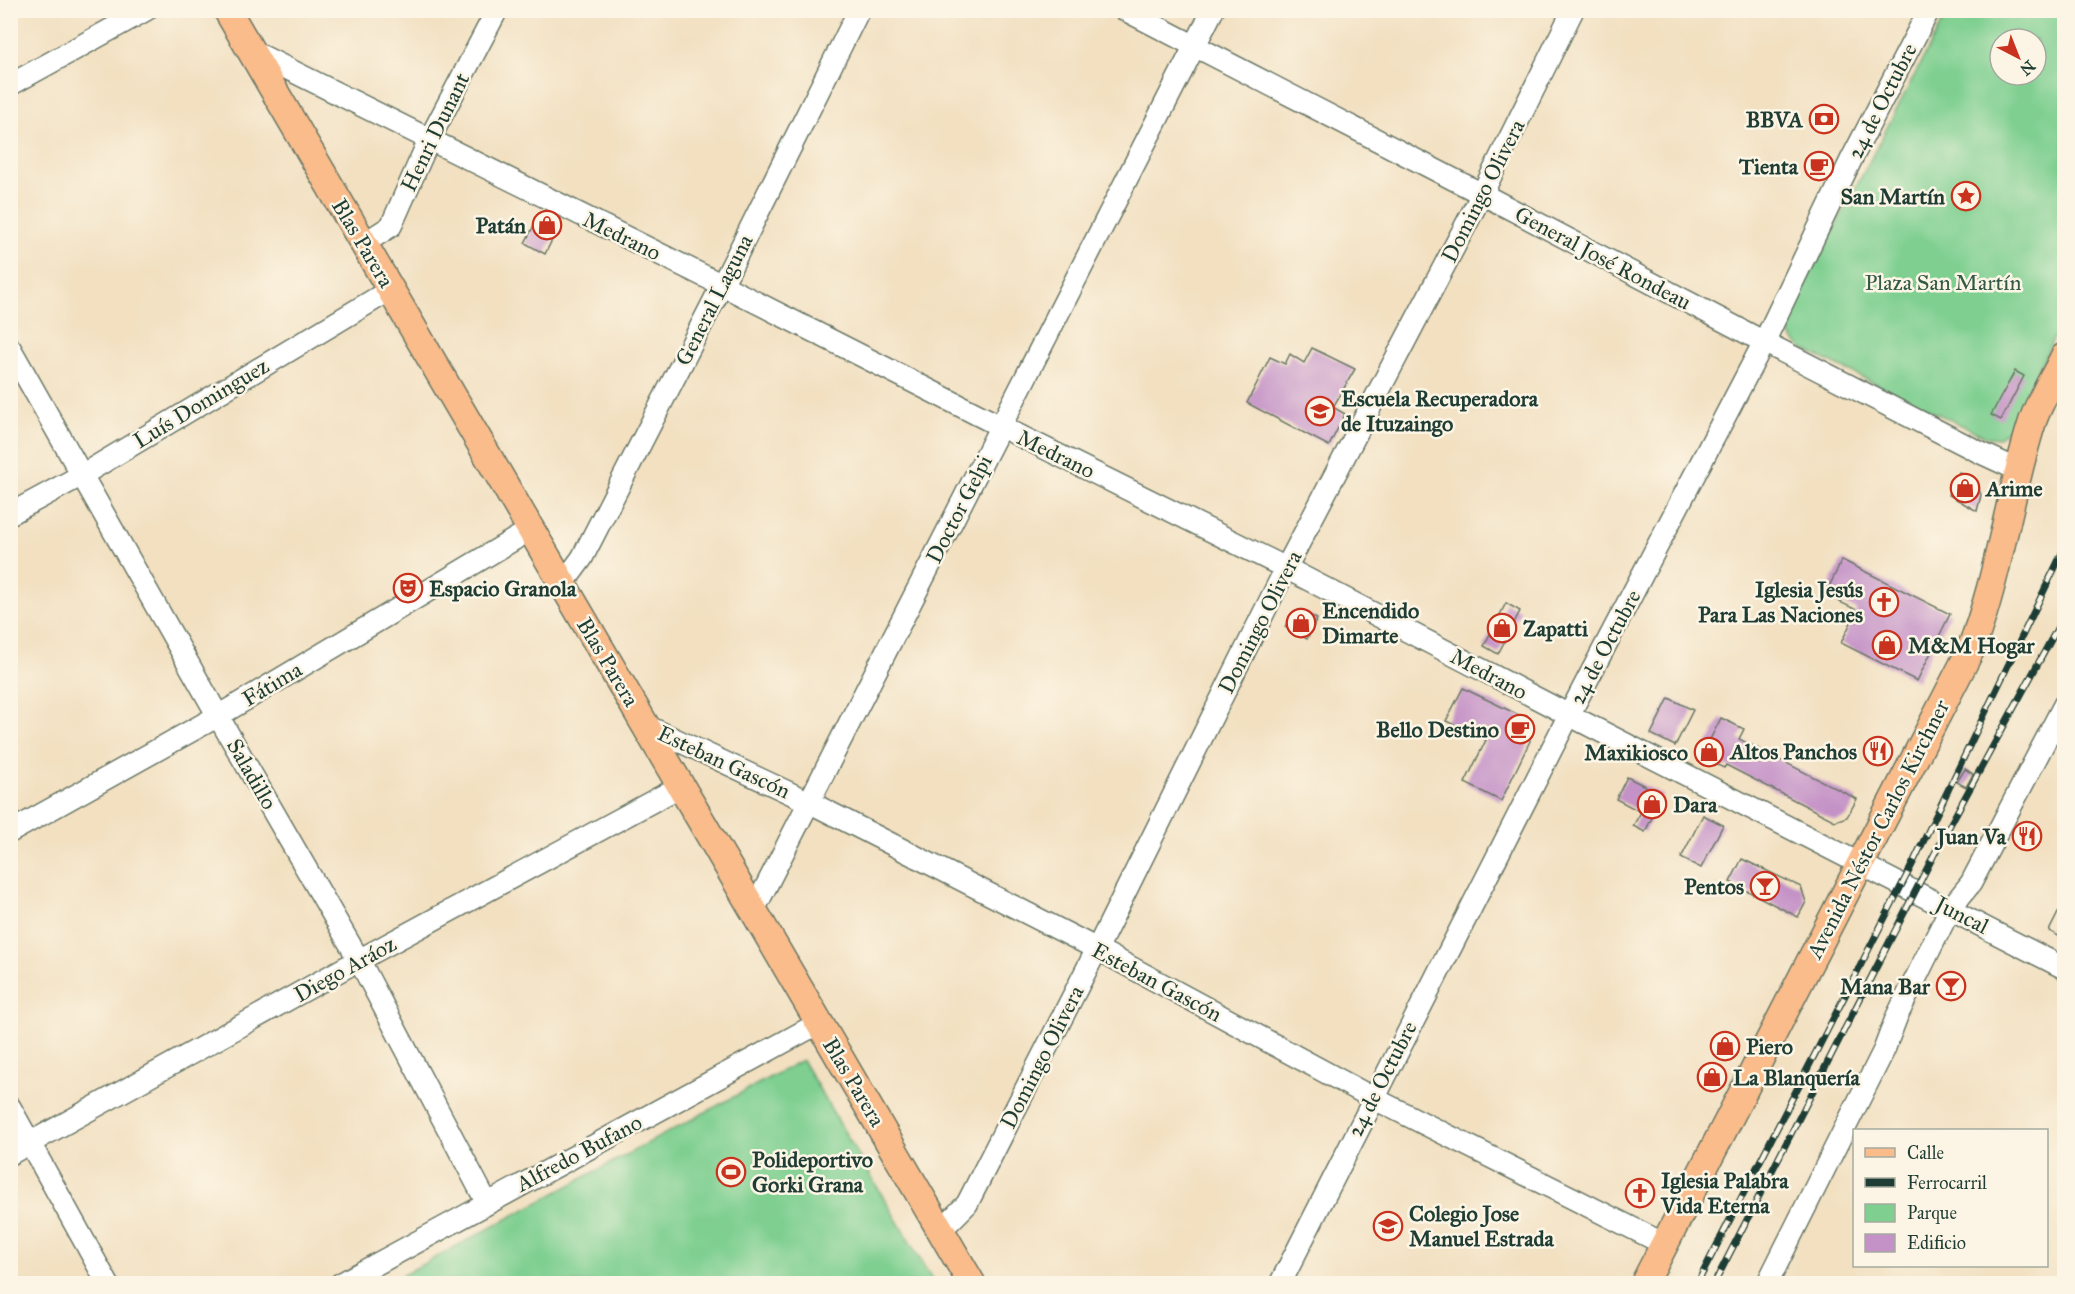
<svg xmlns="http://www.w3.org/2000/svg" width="2075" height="1294" viewBox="0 0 2075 1294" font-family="'IM FELL Great Primer',serif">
<rect width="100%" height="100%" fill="#fcf5e5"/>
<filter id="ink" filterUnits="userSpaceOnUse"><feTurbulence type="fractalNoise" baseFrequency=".0167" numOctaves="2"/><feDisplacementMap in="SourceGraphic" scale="12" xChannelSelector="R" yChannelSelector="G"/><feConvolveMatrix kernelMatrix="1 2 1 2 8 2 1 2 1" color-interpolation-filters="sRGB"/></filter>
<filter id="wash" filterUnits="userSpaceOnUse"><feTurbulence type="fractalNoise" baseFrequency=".008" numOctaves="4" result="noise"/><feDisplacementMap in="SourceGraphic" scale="24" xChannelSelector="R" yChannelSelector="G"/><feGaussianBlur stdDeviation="1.35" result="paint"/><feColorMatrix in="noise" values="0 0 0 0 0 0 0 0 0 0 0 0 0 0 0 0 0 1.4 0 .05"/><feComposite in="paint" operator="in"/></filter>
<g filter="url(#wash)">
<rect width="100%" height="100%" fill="#f2e0c1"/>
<g fill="#7ecf90" stroke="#4e8662" stroke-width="1.5" fill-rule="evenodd">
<path d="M1948 11H2064V318L2008 430 1998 438 1986 437 1805 350C1790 340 1785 331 1790 313ZM2000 39H2036V75H2000Z"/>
<path d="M802 1060 934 1283H388Z"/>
</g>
<g id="blocks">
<g fill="#c492c7">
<path d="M539 216 559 226 545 254 525 243Z"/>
<path d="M1312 348 1355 369 1333 407 1345 414 1329 446 1247 403 1270 357 1285 364 1290 354 1304 363Z"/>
<path d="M2015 371 2024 376 2001 420 1991 415Z"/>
<path d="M1959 472 1976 481 1981 495 1977 511 1949 495Z"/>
<path d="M1842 560 1950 614 1917 681 1841 643 1857 610 1825 595Z"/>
<path d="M1506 603 1520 611 1498 654 1484 646Z"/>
<path d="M1300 610 1317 619 1307 639 1285 627 1292 613Z"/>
<path d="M1463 688 1527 719 1530 741 1501 801 1465 783 1486 740 1446 721Z"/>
<path d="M1669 698 1693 710 1675 746 1651 734Z"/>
<path d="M1721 718 1744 729 1739 739 1857 799 1847 817 1835 821 1726 765 1724 768 1701 757Z"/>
<path d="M1965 769 1973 774 1966 787 1957 782Z"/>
<path d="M1627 777 1663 795 1645 832 1633 826 1641 812 1616 799Z"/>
<path d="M1703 815 1723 825 1701 868 1681 858Z"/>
<path d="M1742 859 1801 887 1806 902 1798 917 1730 882Z"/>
<path d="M2064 901V939L2049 931Z"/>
</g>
</g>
</g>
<g filter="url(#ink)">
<use href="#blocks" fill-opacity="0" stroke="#697665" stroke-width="1.5"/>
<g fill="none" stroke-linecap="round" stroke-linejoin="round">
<g stroke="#697665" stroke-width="24">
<g id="minor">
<path d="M1125 10 1482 194 1764 342 1979 452 2018 470"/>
<path d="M250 50 722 285 1002 427 1286 568 1569 715 2064 968"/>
<path d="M10 85 146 10"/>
<path d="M363 244 391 226 429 140 497 10"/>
<path d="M10 348 218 716 359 960 487 1203"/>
<path d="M10 514 82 475 390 290"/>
<path d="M562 585 582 558 722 285 859 10"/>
<path d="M647 726 809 802 1097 949 1373 1098 1664 1244"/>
<path d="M10 832 218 716 530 530"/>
<path d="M753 912 1213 10"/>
<path d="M10 1107 108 1284"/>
<path d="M10 1154 359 960 681 786"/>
<path d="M941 1230 967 1204 1097 949 1286 568 1482 194 1573 10"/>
<path d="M340 1284 819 1023"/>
<path d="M1280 1284 1569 715 1764 342 1852 158 1929 10"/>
<path d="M1767 1284 1884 1050 1897 1016 1950 909 1971 883 2064 705"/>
</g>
</g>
<g stroke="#697665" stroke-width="30">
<g id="major">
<path d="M227 10 972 1284"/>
<path d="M1644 1284 1970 651C1999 578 2008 498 2032 423 2039 401 2054 378 2064 357"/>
</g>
</g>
<use href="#minor" stroke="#fff" stroke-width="21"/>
<use href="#major" stroke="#f9bc8a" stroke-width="27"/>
<g stroke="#1f3d34" stroke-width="7">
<g id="rail">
<path d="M1697 1284 1912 865 2064 549"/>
<path d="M1714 1284 1939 845 2064 616"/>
</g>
</g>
<use href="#rail" stroke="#fcf5e5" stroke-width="4.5" stroke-dasharray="14" stroke-linecap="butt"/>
</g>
</g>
<defs>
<g id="bank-ring" transform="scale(1.5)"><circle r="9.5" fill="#fcf5e5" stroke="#c8321e" stroke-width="1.5"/><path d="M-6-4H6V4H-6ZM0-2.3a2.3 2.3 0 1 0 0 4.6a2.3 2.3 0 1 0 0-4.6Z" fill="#c8321e"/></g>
<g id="cafe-ring" transform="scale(1.5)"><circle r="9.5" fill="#fcf5e5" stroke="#c8321e" stroke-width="1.5"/><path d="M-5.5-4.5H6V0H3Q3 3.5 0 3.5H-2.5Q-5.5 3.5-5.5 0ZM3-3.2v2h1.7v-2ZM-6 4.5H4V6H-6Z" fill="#c8321e"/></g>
<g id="sight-ring" transform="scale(1.5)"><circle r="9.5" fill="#fcf5e5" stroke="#c8321e" stroke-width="1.5"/><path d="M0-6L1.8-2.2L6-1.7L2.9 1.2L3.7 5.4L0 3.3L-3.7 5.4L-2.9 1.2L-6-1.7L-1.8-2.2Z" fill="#c8321e"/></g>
<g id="shop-ring" transform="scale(1.5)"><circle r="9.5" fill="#fcf5e5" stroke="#c8321e" stroke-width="1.5"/><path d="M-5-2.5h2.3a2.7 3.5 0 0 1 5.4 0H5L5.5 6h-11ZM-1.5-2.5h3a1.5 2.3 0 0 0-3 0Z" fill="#c8321e"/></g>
<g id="school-ring" transform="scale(1.5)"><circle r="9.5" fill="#fcf5e5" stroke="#c8321e" stroke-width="1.5"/><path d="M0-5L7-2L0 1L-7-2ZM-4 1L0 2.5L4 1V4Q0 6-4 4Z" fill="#c8321e"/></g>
<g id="theatre-ring" transform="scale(1.5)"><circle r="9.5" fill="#fcf5e5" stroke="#c8321e" stroke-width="1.5"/><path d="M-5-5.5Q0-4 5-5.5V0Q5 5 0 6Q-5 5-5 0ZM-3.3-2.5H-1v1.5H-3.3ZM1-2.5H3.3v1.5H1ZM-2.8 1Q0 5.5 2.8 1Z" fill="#c8321e"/></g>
<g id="church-ring" transform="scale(1.5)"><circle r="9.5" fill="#fcf5e5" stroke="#c8321e" stroke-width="1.5"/><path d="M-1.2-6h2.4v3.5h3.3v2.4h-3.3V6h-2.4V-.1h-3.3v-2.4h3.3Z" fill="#c8321e"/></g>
<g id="restaurant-ring" transform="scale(1.5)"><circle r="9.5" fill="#fcf5e5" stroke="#c8321e" stroke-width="1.5"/><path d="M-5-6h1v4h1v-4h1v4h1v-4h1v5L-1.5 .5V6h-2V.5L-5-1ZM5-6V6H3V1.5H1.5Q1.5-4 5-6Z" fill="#c8321e"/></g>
<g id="bar-ring" transform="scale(1.5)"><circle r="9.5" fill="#fcf5e5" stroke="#c8321e" stroke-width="1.5"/><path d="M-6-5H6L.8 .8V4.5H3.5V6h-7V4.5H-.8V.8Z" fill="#c8321e"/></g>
<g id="stadium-ring" transform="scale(1.5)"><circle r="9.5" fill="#fcf5e5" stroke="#c8321e" stroke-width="1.5"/><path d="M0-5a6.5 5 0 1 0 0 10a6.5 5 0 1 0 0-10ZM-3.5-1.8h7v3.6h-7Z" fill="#c8321e"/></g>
</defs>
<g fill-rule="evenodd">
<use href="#bank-ring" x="1824" y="119"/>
<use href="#cafe-ring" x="1819" y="166"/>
<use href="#sight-ring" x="1966" y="196"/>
<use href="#shop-ring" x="547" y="225"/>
<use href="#school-ring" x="1320" y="411"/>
<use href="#shop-ring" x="1965" y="488"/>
<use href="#theatre-ring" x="408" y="588"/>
<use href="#church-ring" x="1884" y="602"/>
<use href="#shop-ring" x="1301" y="623"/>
<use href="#shop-ring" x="1502" y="628"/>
<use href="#shop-ring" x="1887" y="645"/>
<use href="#cafe-ring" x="1520" y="729"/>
<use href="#restaurant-ring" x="1878" y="751"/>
<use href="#shop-ring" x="1709" y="752"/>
<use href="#shop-ring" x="1652" y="804"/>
<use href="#restaurant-ring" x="2027" y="836"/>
<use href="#bar-ring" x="1765" y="886"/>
<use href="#bar-ring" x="1951" y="986"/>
<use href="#shop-ring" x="1725" y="1046"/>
<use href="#shop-ring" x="1712" y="1077"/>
<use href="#stadium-ring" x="731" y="1172"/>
<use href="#church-ring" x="1640" y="1193"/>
<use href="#school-ring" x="1388" y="1226"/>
</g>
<g text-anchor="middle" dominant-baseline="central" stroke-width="5" stroke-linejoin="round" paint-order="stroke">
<g font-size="22" fill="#1f3d34" stroke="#fcf5e5">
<text transform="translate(1882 101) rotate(-63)">24 de Octubre</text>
<text transform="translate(435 132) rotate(-64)">Henri Dunant</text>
<text transform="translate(1483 191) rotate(-63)">Domingo Olivera</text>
<text transform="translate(622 236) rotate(26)">Medrano</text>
<text transform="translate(363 243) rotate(59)">Blas Parera</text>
<text transform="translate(1603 258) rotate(28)">General José Rondeau</text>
<text transform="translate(714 300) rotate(-63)">General Laguna</text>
<text transform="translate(201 403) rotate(-31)">Luís Dominguez</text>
<text transform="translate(1056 454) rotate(26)">Medrano</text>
<text transform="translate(959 509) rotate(-63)">Doctor Gelpi</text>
<text transform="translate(1260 622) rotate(-63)">Domingo Olivera</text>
<text transform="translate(1605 647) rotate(-62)">24 de Octubre</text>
<text transform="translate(608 662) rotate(59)">Blas Parera</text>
<text transform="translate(1489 674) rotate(28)">Medrano</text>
<text transform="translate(272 684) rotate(-31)">Fátima</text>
<text transform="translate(724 762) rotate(25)">Esteban Gascón</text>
<text transform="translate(252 774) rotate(60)">Saladillo</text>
<text transform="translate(1878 829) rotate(-63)">Avenida Néstor Carlos Kirchner</text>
<text transform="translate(1962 915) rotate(27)">Juncal</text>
<text transform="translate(345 969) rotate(-29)">Diego Aráoz</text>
<text transform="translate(1157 982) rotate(28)">Esteban Gascón</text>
<text transform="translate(1042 1057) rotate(-63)">Domingo Olivera</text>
<text transform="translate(1382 1079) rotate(-63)">24 de Octubre</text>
<text transform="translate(854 1082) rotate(59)">Blas Parera</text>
<text transform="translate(579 1153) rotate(-28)">Alfredo Bufano</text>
</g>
<g font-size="22" font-weight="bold" fill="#1f3d34" stroke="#fcf5e5" text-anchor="start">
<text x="1803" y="119" text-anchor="end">BBVA</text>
<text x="1798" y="166" text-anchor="end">Tienta</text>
<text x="1945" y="196" text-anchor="end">San Martín</text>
<text x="526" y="225" text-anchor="end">Patán</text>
<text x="1341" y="398">Escuela Recuperadora<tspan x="1341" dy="25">de Ituzaingo</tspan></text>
<text x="1986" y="488">Arime</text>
<text x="429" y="588">Espacio Granola</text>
<text x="1863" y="589" text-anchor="end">Iglesia Jesús<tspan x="1863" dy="25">Para Las Naciones</tspan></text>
<text x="1322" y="610">Encendido<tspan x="1322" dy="25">Dimarte</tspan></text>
<text x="1523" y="628">Zapatti</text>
<text x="1908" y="645">M&amp;M Hogar</text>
<text x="1499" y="729" text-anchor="end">Bello Destino</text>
<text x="1857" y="751" text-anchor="end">Altos Panchos</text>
<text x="1688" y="752" text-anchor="end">Maxikiosco</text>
<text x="1673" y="804">Dara</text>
<text x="2006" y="836" text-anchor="end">Juan Va</text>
<text x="1744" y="886" text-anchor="end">Pentos</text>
<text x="1930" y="986" text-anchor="end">Mana Bar</text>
<text x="1746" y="1046">Piero</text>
<text x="1733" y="1077">La Blanquería</text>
<text x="752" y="1159">Polideportivo<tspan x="752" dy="25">Gorki Grana</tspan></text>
<text x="1661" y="1180">Iglesia Palabra<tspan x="1661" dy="25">Vida Eterna</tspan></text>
<text x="1409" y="1213">Colegio Jose<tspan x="1409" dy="25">Manuel Estrada</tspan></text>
</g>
<g font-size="22" fill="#325a46" stroke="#fcf5e5">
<text x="1943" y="282">Plaza San Martín</text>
</g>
</g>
<rect width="2075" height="1294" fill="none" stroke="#fcf5e5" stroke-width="36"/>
<rect x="1853" y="1129" width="195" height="138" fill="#fcf5e5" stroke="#a4ab9e" stroke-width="1.5"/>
<rect x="1865" y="1148" width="30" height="9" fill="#f9bc8a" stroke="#a4ab9e" stroke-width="1.5"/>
<text x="1907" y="1159" font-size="18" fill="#1f3d34">Calle</text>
<rect x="1865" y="1178" width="30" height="9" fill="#1f3d34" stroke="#a4ab9e" stroke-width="1.5"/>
<text x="1907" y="1189" font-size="18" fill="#1f3d34">Ferrocarril</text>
<rect x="1865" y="1204" width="30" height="18" fill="#7ecf90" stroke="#a4ab9e" stroke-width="1.5"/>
<text x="1907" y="1219" font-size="18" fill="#1f3d34">Parque</text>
<rect x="1865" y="1234" width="30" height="18" fill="#c492c7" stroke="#a4ab9e" stroke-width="1.5"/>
<text x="1907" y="1249" font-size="18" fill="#1f3d34">Edificio</text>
<g transform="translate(2018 57) rotate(138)"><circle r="28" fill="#fcf5e5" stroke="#a4ab9e" stroke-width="1.5"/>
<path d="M0-4.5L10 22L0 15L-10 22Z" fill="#c8321e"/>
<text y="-9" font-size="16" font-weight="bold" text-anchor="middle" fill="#1f3d34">N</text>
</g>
</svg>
